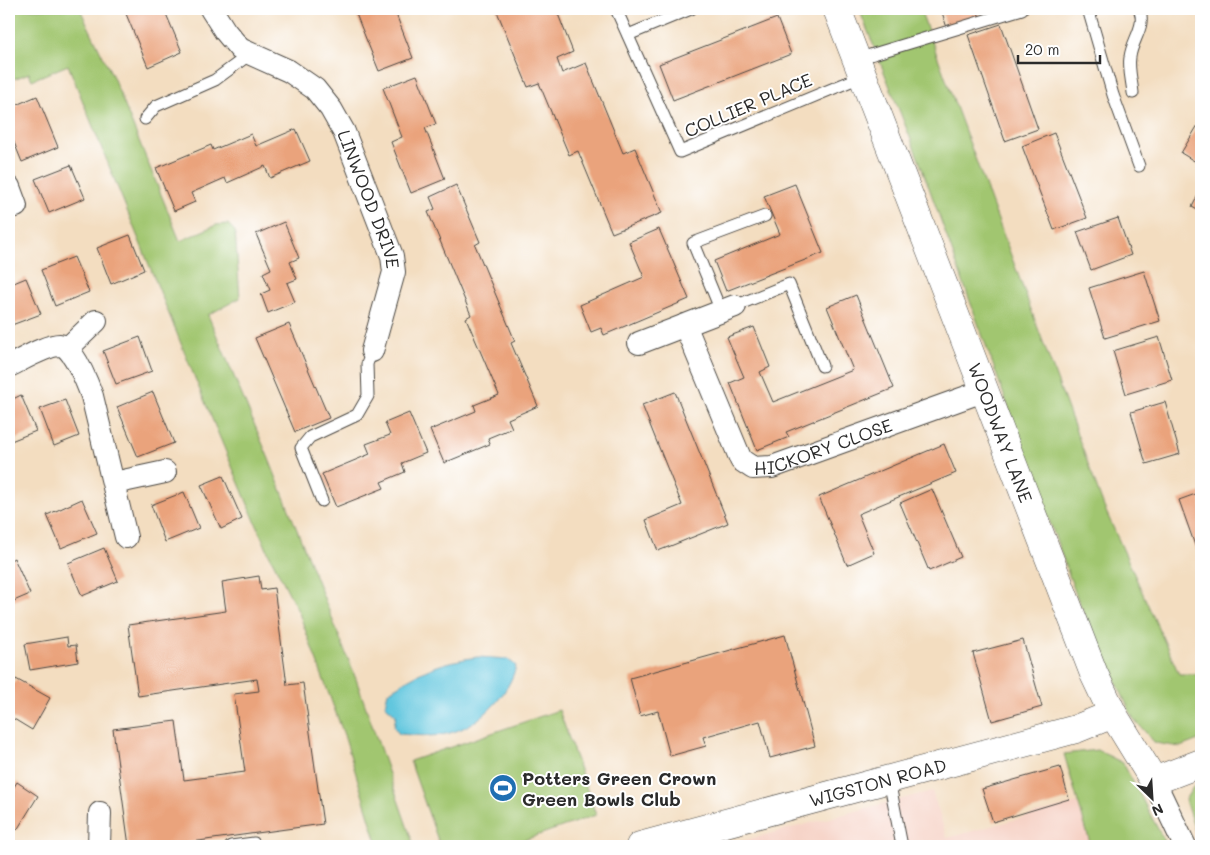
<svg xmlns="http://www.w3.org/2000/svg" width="1210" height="855" viewBox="0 0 1210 855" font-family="Mali,sans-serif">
<rect width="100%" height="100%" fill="#fff"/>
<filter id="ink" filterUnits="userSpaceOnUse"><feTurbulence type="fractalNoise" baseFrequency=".02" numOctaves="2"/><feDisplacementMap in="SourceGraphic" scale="10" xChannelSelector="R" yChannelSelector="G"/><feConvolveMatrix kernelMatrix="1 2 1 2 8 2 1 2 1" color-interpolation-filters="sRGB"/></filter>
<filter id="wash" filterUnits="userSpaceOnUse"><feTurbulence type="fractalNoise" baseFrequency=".0096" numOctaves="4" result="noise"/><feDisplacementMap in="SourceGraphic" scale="20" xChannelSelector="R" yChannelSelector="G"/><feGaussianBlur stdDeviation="1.12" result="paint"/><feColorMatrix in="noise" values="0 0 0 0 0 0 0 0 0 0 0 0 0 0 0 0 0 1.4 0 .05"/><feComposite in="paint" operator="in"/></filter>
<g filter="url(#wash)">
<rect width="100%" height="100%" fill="#f3ddc0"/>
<path fill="#f6d1c5" d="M932 791 947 838 1077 803 1091 846H723Z"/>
<g fill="#a1c670" stroke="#66784e">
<path d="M9 9H80L113 77 180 241 216 225 228 224 235 231 240 298 208 315 269 459 356 679 414 846H378L344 735 299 613 268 552 199 388 68 65 32 80 29 73 9 81Z"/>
<path d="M859 9H920L1104 507 1179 674H1201V739L1180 747 1155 743 1133 718 1078 600 919 160Z"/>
<path d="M559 710 596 815 507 846H440L410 761Z"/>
<path d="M1097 750 1123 763 1167 846H1091L1064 754Z"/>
<path d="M1201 784V846H1200L1185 800 1193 787Z"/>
</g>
<path fill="#60c6de" stroke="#467884" d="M478 657 508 659 516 666C509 695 480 725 450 733 433 738 416 735 399 734L394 727 396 715 385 705 388 692C420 671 440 662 478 657Z"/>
<g id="blocks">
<g fill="#eaa37c">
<path d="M124 9H164L182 52 148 67Z"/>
<path d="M354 9H394L413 58 379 71Z"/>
<path d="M496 9H556L573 52 557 59 562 73 586 63 623 153 635 148 662 213 612 233 578 151 569 155 539 83 528 87Z"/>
<path d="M941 9H977L980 18 947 28Z"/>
<path d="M777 18 791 54 673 100 659 64Z"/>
<path d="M1001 24 1038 129 1005 141 968 35Z"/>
<path d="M417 75 436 124 425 128 445 179 411 193 391 142 402 137 383 88Z"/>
<path d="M37 96 58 147 22 162 9 130V108Z"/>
<path d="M1201 120V165L1181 153Z"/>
<path d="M296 129 310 161 270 178 265 166 227 183 225 178 191 193 195 202 174 211 156 168 211 145 213 150 251 134 256 146Z"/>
<path d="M1054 133 1087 218 1054 230 1022 146Z"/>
<path d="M71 165 85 198 49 213 35 179Z"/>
<path d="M795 184 823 253 726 291 714 261 780 234 764 196Z"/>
<path d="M456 185 480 242 475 245 515 341 511 343 538 406 508 419 512 428 488 438 490 444 444 463 430 430 476 411 474 405 499 395 466 318 471 315 428 212 435 209 430 197Z"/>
<path d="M1201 189V212L1192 207Z"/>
<path d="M1118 218 1131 255 1091 270 1077 232Z"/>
<path d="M284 222 299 258 290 262 297 279 287 283 295 302 268 313 261 294 270 290 263 273 271 269 256 234Z"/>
<path d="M659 229 689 299 604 335 601 328 591 332 580 305 644 277 629 242Z"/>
<path d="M130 235 144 270 111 284 97 248Z"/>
<path d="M74 257 89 292 55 306 41 270Z"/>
<path d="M1144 271 1160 321 1105 338 1089 288Z"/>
<path d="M26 278 41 314 9 326V285Z"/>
<path d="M856 295 894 388 786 432 789 437 757 450 730 383 744 377 727 337 754 327 770 367 760 372 773 402 853 370 827 307Z"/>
<path d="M289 324 329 418 295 432 255 338Z"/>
<path d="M140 337 152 371 116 384 103 351Z"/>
<path d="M1159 337 1172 380 1126 394 1113 351Z"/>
<path d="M153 392 174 443 138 457 117 407Z"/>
<path d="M675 392 728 523 658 551 646 520 682 505 642 405Z"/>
<path d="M21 395 36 431 11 441 9 436V401Z"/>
<path d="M65 400 79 436 54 446 40 409Z"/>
<path d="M1165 402 1180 454 1146 464 1131 412Z"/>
<path d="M409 413 426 453 402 463 405 472 381 482 384 488 336 507 322 474 370 454 366 444 390 435 385 423Z"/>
<path d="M944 444 956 473 858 514 874 553 847 565 819 497Z"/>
<path d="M223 476 242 519 221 529 201 485Z"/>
<path d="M932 489 961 557 929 571 900 503Z"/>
<path d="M184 492 199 528 165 542 151 505Z"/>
<path d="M1201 492V553L1198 554 1179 500Z"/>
<path d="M82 499 97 533 61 548 47 515Z"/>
<path d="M104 548 118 581 82 596 68 563Z"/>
<path d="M14 558 30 594 9 603V561Z"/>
<path d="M259 576 261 590 274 588 287 685 303 683 323 824 162 846H129L113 729 176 721 184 780 245 772 234 694 259 691 257 679 138 696 128 625 226 611 222 582Z"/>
<path d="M785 635 815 746 770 758 760 721 703 737 706 746 670 756 658 711 640 716 630 678Z"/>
<path d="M67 637 68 646 76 645 78 662 30 670 25 644Z"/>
<path d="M1023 640 1042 707 992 721 973 653Z"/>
<path d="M16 679 50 698 32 730 9 716V693Z"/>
<path d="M1060 767 1069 799 993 822 982 789Z"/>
<path d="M17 782 38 796 17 830 9 825V795Z"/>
</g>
</g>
</g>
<g filter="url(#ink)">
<use href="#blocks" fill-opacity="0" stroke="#494641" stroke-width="1"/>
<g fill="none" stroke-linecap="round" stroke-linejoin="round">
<g stroke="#494641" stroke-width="13">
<g id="lane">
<path d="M616 9 680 152 863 76"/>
<path d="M1088 9 1113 95 1139 166"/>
<path d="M628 35 691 9"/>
<path d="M857 59 1022 9"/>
<path d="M1133 93C1132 82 1128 68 1130 57 1132 40 1147 25 1139 9"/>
<path d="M145 119 156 106 215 80 250 54"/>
<path d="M735 306 789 284 822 366"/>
<path d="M721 311 693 243 765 216"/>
<path d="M322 501 301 448 310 437 357 415 368 396 367 364 372 351"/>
<path d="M889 780 902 846"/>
<path d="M231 846 254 843"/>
</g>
</g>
<g stroke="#494641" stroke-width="24">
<g id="street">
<path id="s1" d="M211 9 225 31 240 49 289 71 315 89 331 109 344 132 392 256 394 272 372 351"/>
<path d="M9 187 16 206"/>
<path id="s2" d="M685 325 741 460 753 468 772 467 986 390"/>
<path d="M639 343 735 306"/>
<path d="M68 348 96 321"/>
<path d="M9 366C22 360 46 345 60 345 73 345 88 385 92 396L126 537"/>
<path d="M114 483 165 472"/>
<path d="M1154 781 1185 846"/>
<path d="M99 846 100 813"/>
</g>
</g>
<g stroke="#494641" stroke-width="29">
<g id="secondary">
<path id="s3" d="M837 9 1094 674 1113 714 1154 781 1201 763"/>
<path id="s4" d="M640 846 1076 729 1113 714"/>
</g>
</g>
<use href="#lane" stroke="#fff" stroke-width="11"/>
<use href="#street" stroke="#fff" stroke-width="22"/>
<use href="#secondary" stroke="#fff" stroke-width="28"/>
</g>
</g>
<defs>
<g id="stadium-disc" transform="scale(1.4375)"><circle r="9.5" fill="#1f6fb2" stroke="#fff"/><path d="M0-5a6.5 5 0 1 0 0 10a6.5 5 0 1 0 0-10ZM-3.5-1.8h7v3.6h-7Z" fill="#fff"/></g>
</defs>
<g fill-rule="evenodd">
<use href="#stadium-disc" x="503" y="788"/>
</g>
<g text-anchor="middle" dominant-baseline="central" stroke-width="4" stroke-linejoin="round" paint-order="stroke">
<g font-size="18" fill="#2b2b2b" stroke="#fff">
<text transform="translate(748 105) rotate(-23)">COLLIER PLACE</text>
<text stroke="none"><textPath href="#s1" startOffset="259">LINWOOD DRIVE</textPath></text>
<text stroke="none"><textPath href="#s3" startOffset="454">WOODWAY LANE</textPath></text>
<text stroke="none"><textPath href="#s2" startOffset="234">HICKORY CLOSE</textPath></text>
<text stroke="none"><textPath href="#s4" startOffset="246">WIGSTON ROAD</textPath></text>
</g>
<g font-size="18" font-weight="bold" fill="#2b2b2b" stroke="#fff" text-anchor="start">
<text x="522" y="778">Potters Green Crown<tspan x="522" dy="21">Green Bowls Club</tspan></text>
</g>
</g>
<rect width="1210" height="855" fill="none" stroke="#fff" stroke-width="30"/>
<g transform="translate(1152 798) rotate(155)" stroke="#ffffff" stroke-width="4" paint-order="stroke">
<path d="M0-4L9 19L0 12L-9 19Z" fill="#2b2b2b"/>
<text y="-8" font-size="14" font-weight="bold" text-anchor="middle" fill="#2b2b2b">N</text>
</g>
<path d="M1018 55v8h82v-8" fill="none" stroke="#2b2b2b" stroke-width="2.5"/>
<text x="1025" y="55" font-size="15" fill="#2b2b2b" stroke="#ffffff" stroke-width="4" paint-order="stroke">20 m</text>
</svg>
